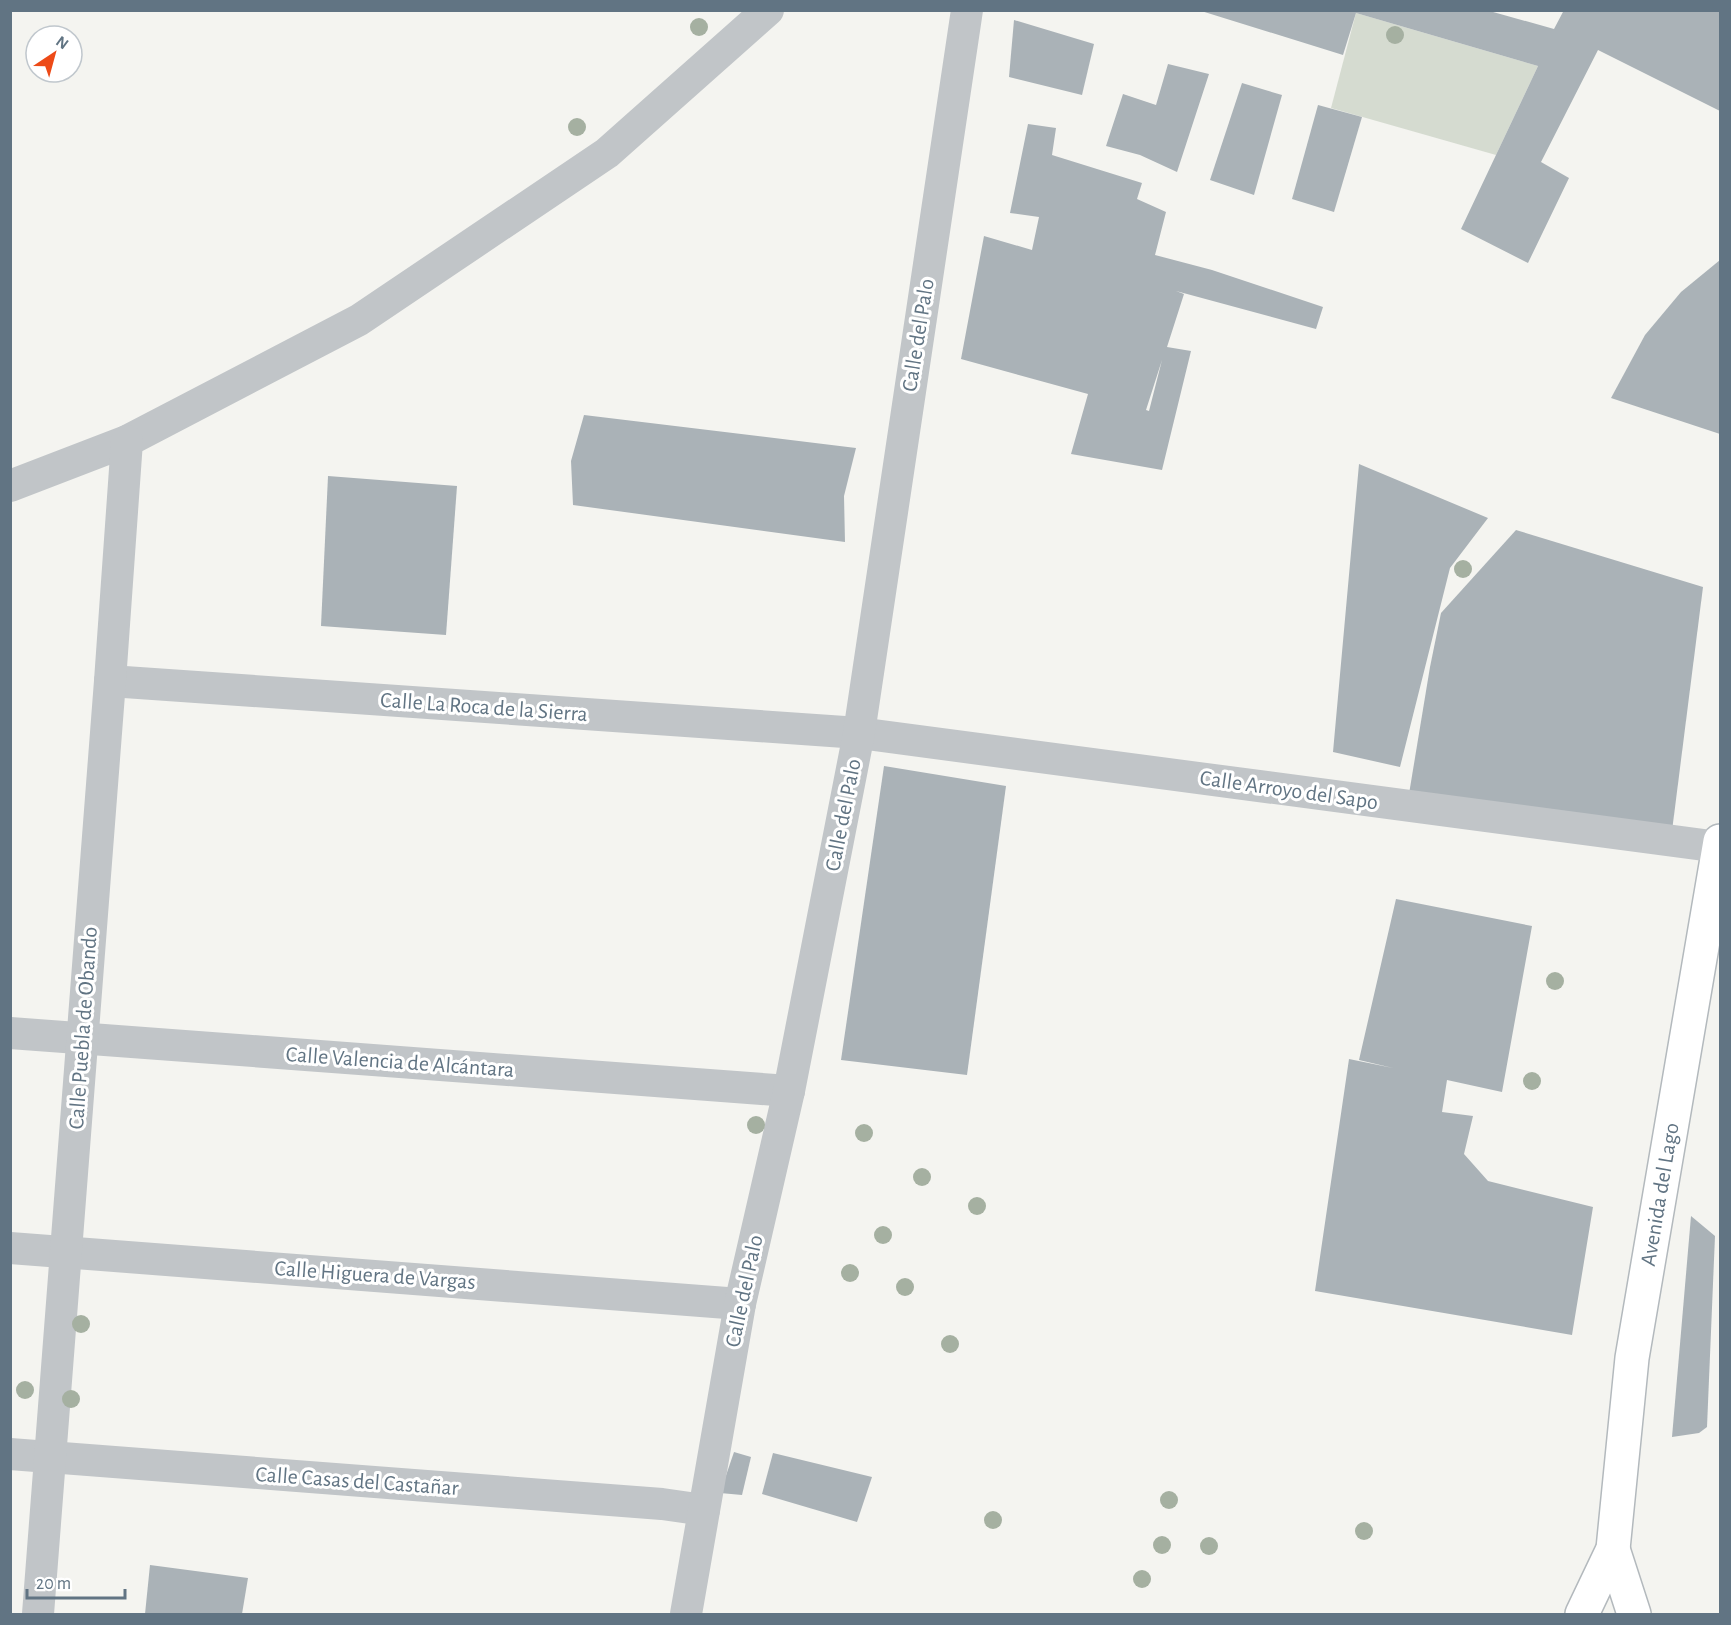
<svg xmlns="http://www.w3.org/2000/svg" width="1731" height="1625" viewBox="0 0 1731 1625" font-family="'Alegreya Sans',sans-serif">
<rect width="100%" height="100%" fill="#f4f4f0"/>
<path fill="#d5dbd0" d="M1356 13 1538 66 1496 155 1331 108Z"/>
<g fill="#aab2b7" fill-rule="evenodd">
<path d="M1198 10H1486L1554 29 1564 10H1720V111L1598 50 1541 162 1569 178 1528 263 1461 229 1538 66 1356 13 1343 55Z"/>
<path d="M1014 20 1094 44 1082 95 1009 77Z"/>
<path d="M1168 64 1209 74 1177 172 1140 155 1106 146 1123 94 1156 105Z"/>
<path d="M1242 83 1282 95 1254 195 1210 180Z"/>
<path d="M1318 105 1362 117 1334 212 1292 199Z"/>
<path d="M1028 124 1056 128 1052 155 1142 183 1137 199 1166 212 1155 255 1212 270 1323 307 1316 329 1176 291 1184 294 1167 347 1191 351 1162 470 1071 454 1088 394 961 359 984 236 1032 250 1039 217 1010 213ZM1162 360 1149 411 1146 410Z"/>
<path d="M1720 260V434L1611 398 1645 335 1681 292Z"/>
<path d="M584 415 856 448 844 496 845 542 573 505 571 461Z"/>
<path d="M1359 464 1488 518 1450 568 1400 767 1333 752Z"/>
<path d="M328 476 457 486 446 635 321 626Z"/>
<path d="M1516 530 1703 587 1672 831 1409 794 1430 667 1441 613Z"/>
<path d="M884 766 1006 786 967 1075 841 1060Z"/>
<path d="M1396 899 1532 926 1502 1092 1447 1080 1442 1112 1473 1116 1464 1154 1488 1181 1593 1207 1572 1335 1315 1291 1349 1059 1393 1068 1359 1060Z"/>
<path d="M1691 1216 1715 1236 1707 1427 1699 1433 1672 1437Z"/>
<path d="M734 1452 751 1457 742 1495 720 1493Z"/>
<path d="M773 1453 872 1477 857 1522 762 1494Z"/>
<path d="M150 1565 248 1578 242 1614H145Z"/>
</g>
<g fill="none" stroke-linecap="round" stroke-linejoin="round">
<g stroke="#b3b9bd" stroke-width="36">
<g id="secondary">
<path d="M1613 1549 1634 1614"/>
<path id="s1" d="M1582 1614 1613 1549 1632 1358 1720 841"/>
</g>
</g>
<g stroke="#c1c5c8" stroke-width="32">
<path d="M10 486 127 441 359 320 607 153 768 10"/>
<path d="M110 681 859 733 1719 847"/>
<path d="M10 1033 789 1091"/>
<path d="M10 1248 740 1304"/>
<path d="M10 1454 662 1504 704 1510"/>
<path d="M38 1614 110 681 127 441"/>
<path d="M686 1614 740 1304 789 1091 859 733 967 10"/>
</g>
<use href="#secondary" stroke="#fff" stroke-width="33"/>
</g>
<g fill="#a5b0a1">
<circle cx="699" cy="27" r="9"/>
<circle cx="1395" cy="35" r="9"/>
<circle cx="577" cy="127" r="9"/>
<circle cx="1463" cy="569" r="9"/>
<circle cx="1555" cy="981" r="9"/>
<circle cx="1532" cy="1081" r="9"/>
<circle cx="756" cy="1125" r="9"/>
<circle cx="864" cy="1133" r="9"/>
<circle cx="922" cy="1177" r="9"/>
<circle cx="977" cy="1206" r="9"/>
<circle cx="883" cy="1235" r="9"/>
<circle cx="850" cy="1273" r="9"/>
<circle cx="905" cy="1287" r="9"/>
<circle cx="81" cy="1324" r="9"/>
<circle cx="950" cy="1344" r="9"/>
<circle cx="25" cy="1390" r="9"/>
<circle cx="71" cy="1399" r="9"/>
<circle cx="1169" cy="1500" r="9"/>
<circle cx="993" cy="1520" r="9"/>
<circle cx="1364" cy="1531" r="9"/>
<circle cx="1162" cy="1545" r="9"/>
<circle cx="1209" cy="1546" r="9"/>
<circle cx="1142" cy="1579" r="9"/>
</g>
<g text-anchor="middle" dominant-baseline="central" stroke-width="6" stroke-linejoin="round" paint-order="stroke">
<g font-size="22" fill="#617483" stroke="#fff">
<text transform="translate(918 335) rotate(-81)">Calle del Palo</text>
<text transform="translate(484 707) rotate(4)">Calle La Roca de la Sierra</text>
<text transform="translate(1289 790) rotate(8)">Calle Arroyo del Sapo</text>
<text transform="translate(843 815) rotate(-79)">Calle del Palo</text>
<text transform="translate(83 1028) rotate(-86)">Calle Puebla de Obando</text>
<text transform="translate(400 1062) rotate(4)">Calle Valencia de Alcántara</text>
<text stroke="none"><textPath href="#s1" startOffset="430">Avenida del Lago</textPath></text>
<text transform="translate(375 1275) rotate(4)">Calle Higuera de Vargas</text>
<text transform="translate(744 1291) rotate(-78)">Calle del Palo</text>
<text transform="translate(357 1481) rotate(4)">Calle Casas del Castañar</text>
</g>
</g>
<rect width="1731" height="1625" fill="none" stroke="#617483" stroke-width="24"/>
<g transform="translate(54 54) rotate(36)"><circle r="28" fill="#ffffff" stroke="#c0c7cd" stroke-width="1.5"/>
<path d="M0-4.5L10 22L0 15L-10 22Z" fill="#ed4a17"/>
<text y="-9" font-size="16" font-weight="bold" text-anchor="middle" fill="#617483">N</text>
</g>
<path d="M27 1589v9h98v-9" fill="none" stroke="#617483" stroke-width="3"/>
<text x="36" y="1589" font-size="18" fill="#617483" stroke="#ffffff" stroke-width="4.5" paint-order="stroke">20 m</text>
</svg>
